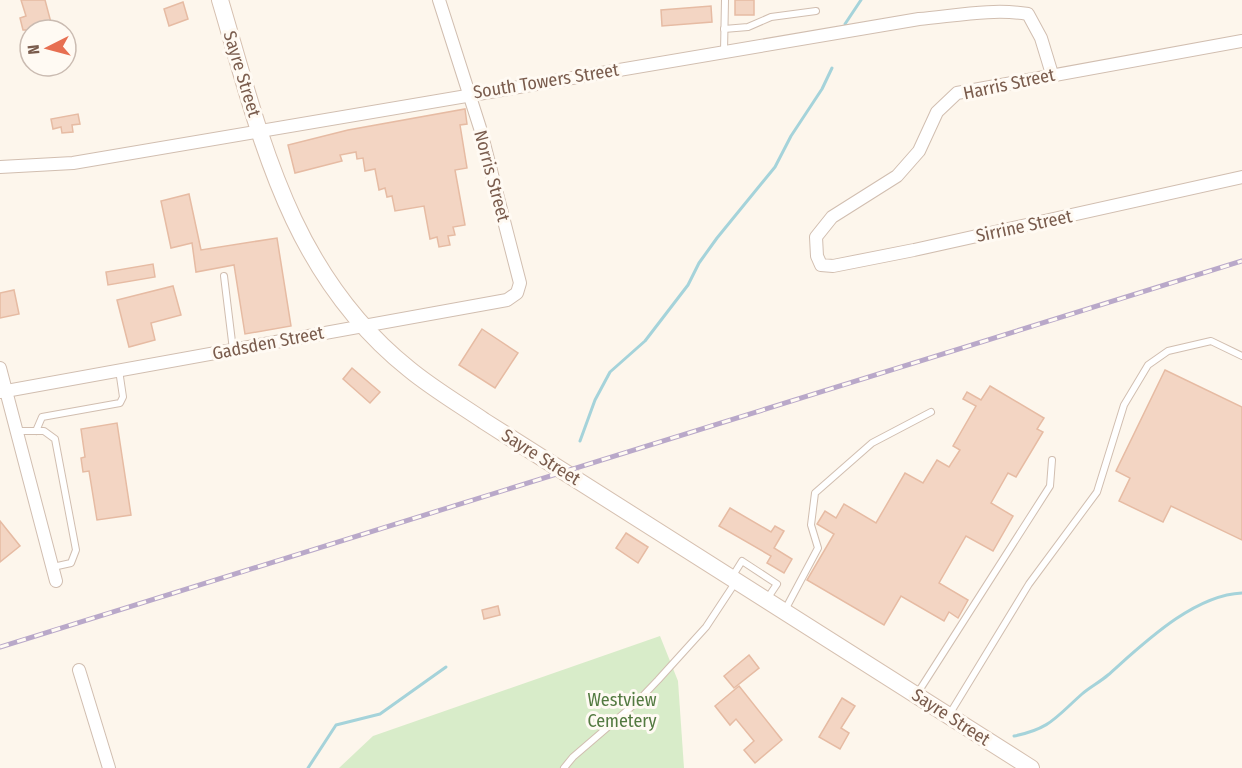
<svg xmlns="http://www.w3.org/2000/svg" width="1242" height="768" viewBox="0 0 1242 768" font-family="'Fira Sans Condensed',sans-serif">
<rect width="100%" height="100%" fill="#fdf6ec"/>
<path fill="#d8ecc9" d="M660 636 678 681 684 768H339L373 736Z"/>
<g fill="none" stroke-linecap="round" stroke-linejoin="round">
<g stroke="#a5d3da" stroke-width="3">
<path d="M845 24 861 0"/>
<path d="M580 441 595 400 610 372 645 341 688 285 699 263 717 238 775 167 791 136 822 89 832 68"/>
<path d="M1014 736C1050 729 1056 717 1082 694 1090 687 1100 682 1108 675 1143 644 1193 595 1242 593"/>
<path d="M308 768 336 725 380 714 446 667"/>
</g>
</g>
<g fill="#f3d5c3" stroke="#e6bba3" stroke-width="1.5">
<path d="M21 0H45L53 30H23L20 18 26 16Z"/>
<rect x="735" y="0" width="19" height="15"/>
<path d="M183 2 188 19 169 26 164 9Z"/>
<path d="M711 6 712 22 662 26 661 10Z"/>
<path d="M465 109 467 124 460 125 467 168 455 170 465 225 453 227 455 235 448 236 450 245 439 247 437 237 430 239 424 206 395 211 392 196 387 197 385 188 379 190 375 169 365 171 363 158 357 159 356 152 340 155 342 161 295 173 288 145 348 130Z"/>
<path d="M78 114 80 124 72 125 73 132 62 133 61 127 53 129 51 119Z"/>
<path d="M189 194 201 250 277 238 291 326 245 334 234 265 196 272 192 243 171 248 161 201Z"/>
<path d="M153 264 155 277 108 285 106 272Z"/>
<path d="M173 286 181 315 151 323 155 340 129 347 117 300Z"/>
<path d="M14 290 19 314 0 318V293Z"/>
<path d="M482 329 518 353 495 388 459 365Z"/>
<path d="M352 368 380 392 370 403 343 379Z"/>
<path d="M1165 370 1242 407V540L1171 506 1163 522 1119 501 1130 478 1116 471Z"/>
<path d="M990 386 1044 418 1037 429 1043 432 1016 477 1008 473 991 503 1013 516 993 551 966 536 939 583 968 600 958 618 949 612 944 621 901 596 884 625 807 580 834 534 817 524 825 511 836 518 844 504 876 523 905 473 923 483 937 460 949 467 960 450 953 446 976 406 963 399 967 392 981 400Z"/>
<path d="M117 423 131 515 97 520 89 471 83 472 81 458 85 457 81 429Z"/>
<path d="M730 508 771 532 775 526 784 531 774 548 792 559 784 573 767 563 771 556 719 526Z"/>
<path d="M0 521 20 546 0 562Z"/>
<path d="M626 533 648 547 638 563 616 548Z"/>
<path d="M498 606 500 615 484 619 482 610Z"/>
<path d="M749 655 759 668 734 688 724 676Z"/>
<path d="M739 686 782 740 755 763 744 750 754 741 736 719 730 725 715 706Z"/>
<path d="M842 698 855 706 841 728 849 733 840 749 819 737Z"/>
</g>
<g fill="none" stroke-linecap="round" stroke-linejoin="round">
<g stroke="#d1beb0" stroke-width="8">
<g id="service">
<path d="M724 29 748 27 771 17 816 11"/>
<path d="M724 52 725 0"/>
<path d="M224 276 233 350"/>
<path d="M18 431H44L55 439 76 550 71 563 53 567"/>
<path d="M36 431 42 417 120 403 123 397 119 370"/>
<path d="M732 577 742 561 777 584 767 599"/>
<path d="M785 610 818 548 811 525 815 493 872 443 931 412"/>
<path d="M917 694 1050 486 1052 460"/>
<path d="M949 715 1029 584 1097 492 1124 405 1148 365 1168 351 1211 341 1242 356"/>
<path d="M564 768 573 757 637 702 658 680 706 627 735 583"/>
</g>
</g>
<g stroke="#d1beb0" stroke-width="14">
<g id="minor">
<path d="M1242 41 957 93 937 112 919 151 897 176 832 217 816 237 817 256 821 265 833 266 914 250 1242 177"/>
<path d="M0 167 73 163 919 19C954 16 993 8 1028 14L1041 38 1052 74"/>
<path d="M0 368 56 581"/>
<path d="M0 392 507 300 517 293 520 283 480 128 439 0"/>
<path d="M79 670 109 768"/>
</g>
</g>
<g stroke="#d6c0b0" stroke-width="18">
<path id="secondary" d="M220 0C261 138 290 274 409 369 432 388 459 404 484 421L1031 768"/>
</g>
<use href="#service" stroke="#fff" stroke-width="6"/>
<use href="#minor" stroke="#fff" stroke-width="12"/>
<use href="#secondary" stroke="#fff" stroke-width="16"/>
<g stroke="#b9a8c9" stroke-width="5">
<path id="rail" d="M0 647 1242 261"/>
</g>
<use href="#rail" stroke="#fffaf3" stroke-width="3" stroke-dasharray="9" stroke-linecap="butt"/>
</g>
<g text-anchor="middle" dominant-baseline="central" stroke-width="6" stroke-linejoin="round" paint-order="stroke">
<g font-size="18" fill="#7a5c4d" stroke="#fffaf3">
<text transform="translate(242 74) rotate(73)">Sayre Street</text>
<text transform="translate(546 81) rotate(-9)">South Towers Street</text>
<text transform="translate(1009 84) rotate(-12)">Harris Street</text>
<text transform="translate(492 176) rotate(75)">Norris Street</text>
<text transform="translate(1024 226) rotate(-12)">Sirrine Street</text>
<text transform="translate(268 343) rotate(-11)">Gadsden Street</text>
<text transform="translate(541 457) rotate(32)">Sayre Street</text>
<text transform="translate(951 717) rotate(33)">Sayre Street</text>
</g>
<g font-size="18" fill="#537a41" stroke="#fffaf3">
<text x="622" y="700">Westview<tspan x="622" dy="21">Cemetery</tspan></text>
</g>
</g>
<g transform="translate(48 48) rotate(264)"><circle r="28" fill="#fffaf3" stroke="#cabbb1" stroke-width="1.5"/>
<path d="M0-4.5L10 22L0 15L-10 22Z" fill="#e76f51"/>
<text y="-9" font-size="16" font-weight="bold" text-anchor="middle" fill="#7a5c4d">N</text>
</g>
</svg>
